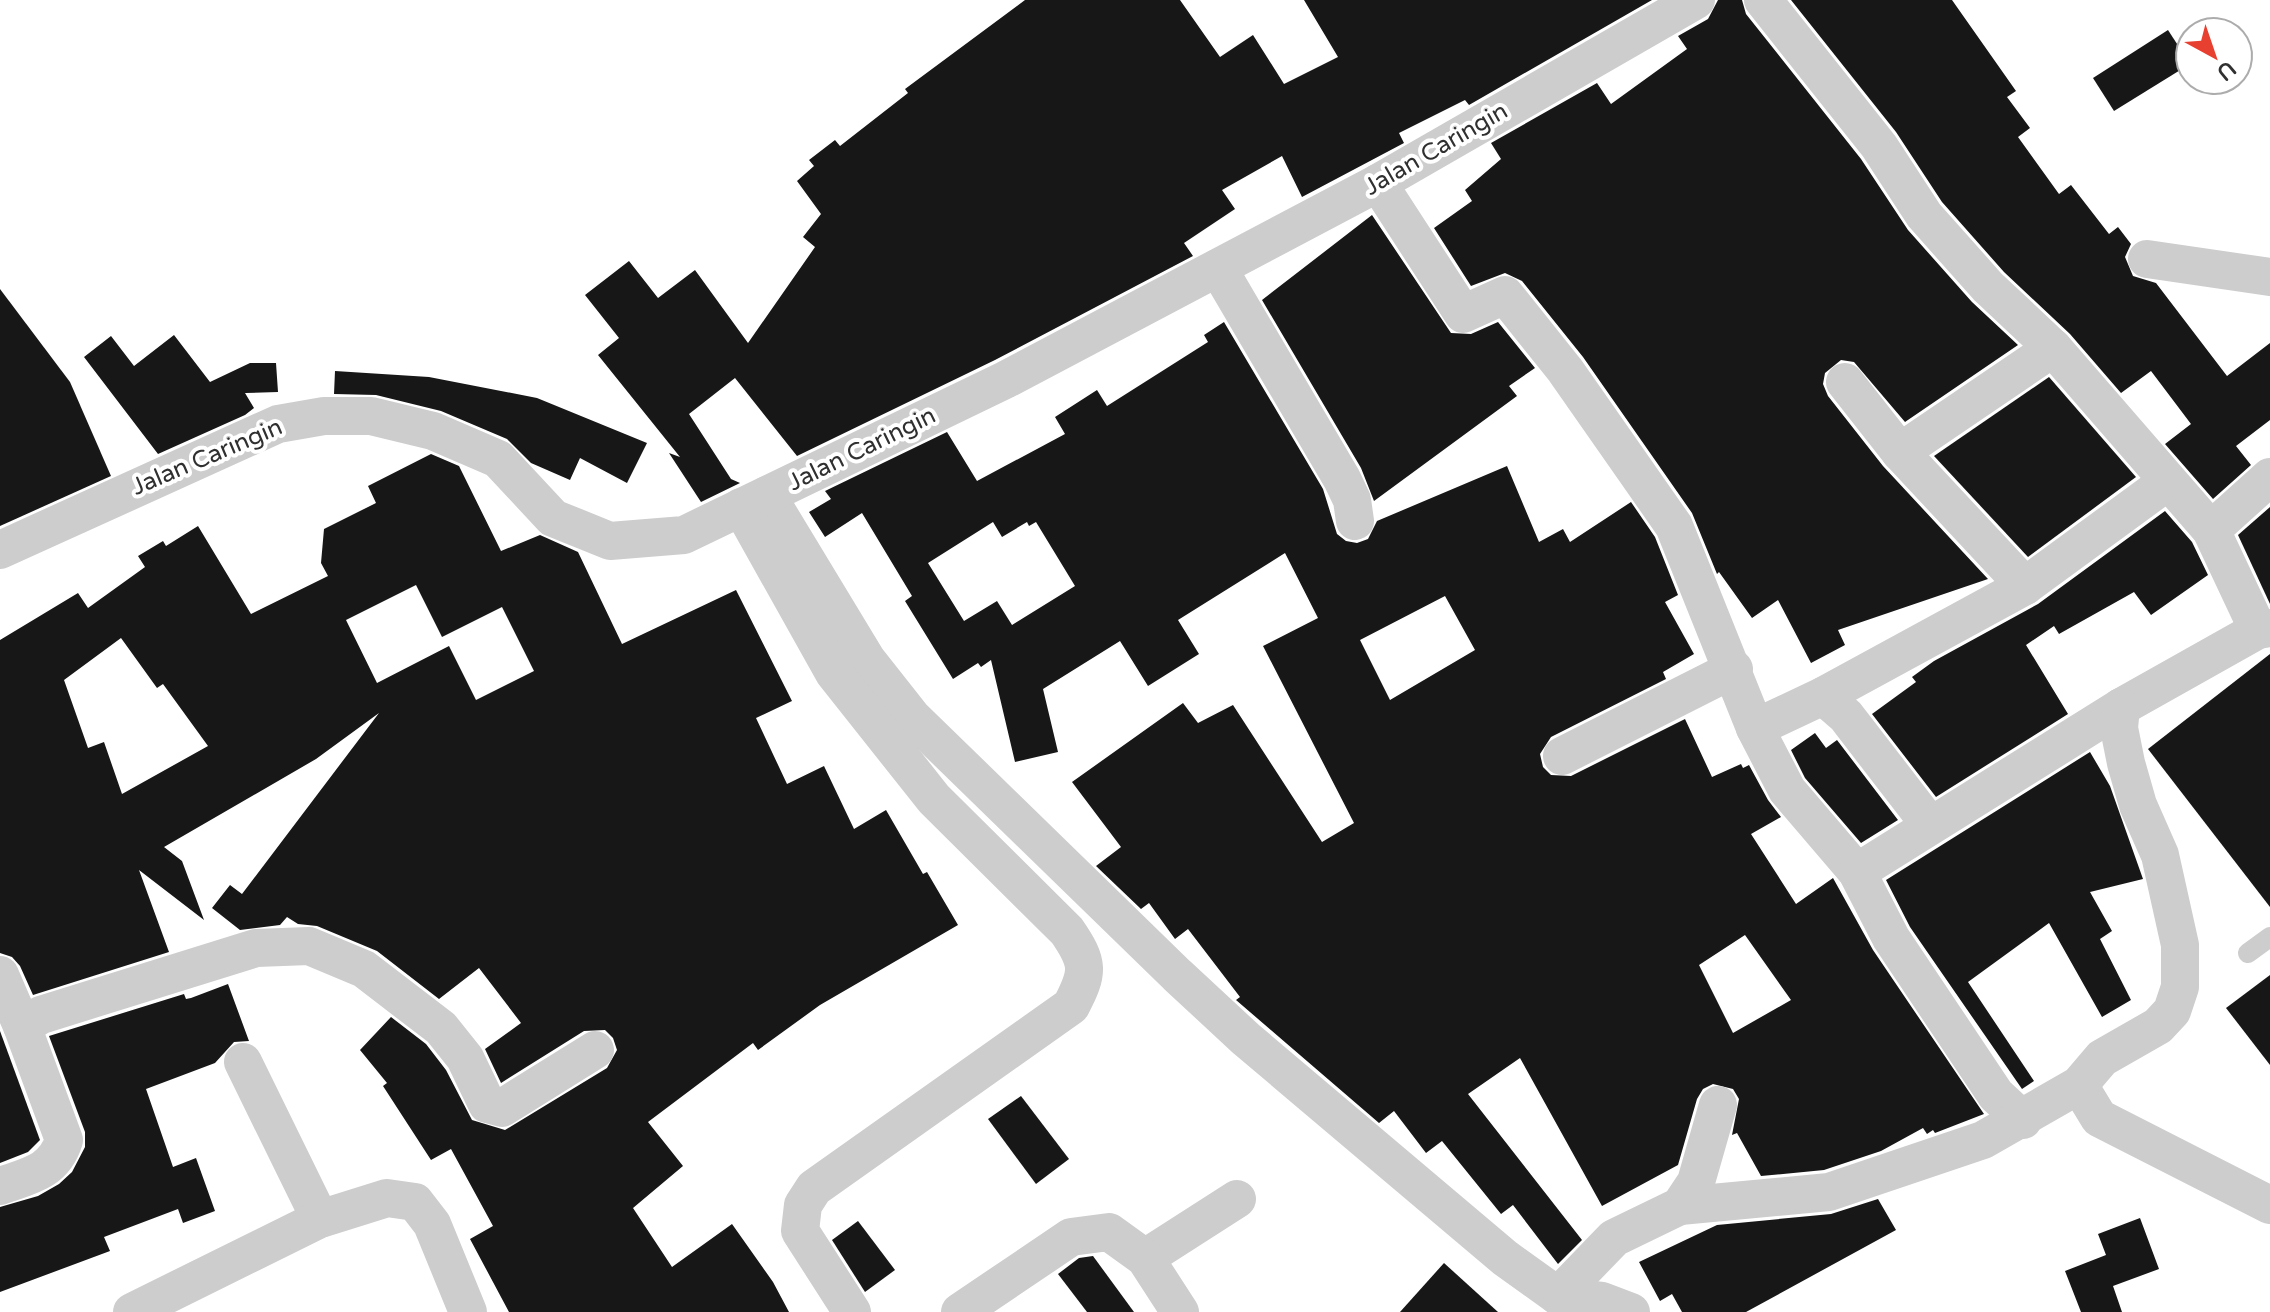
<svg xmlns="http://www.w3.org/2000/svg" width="2270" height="1312" viewBox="0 0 2270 1312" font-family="'Varela Round',sans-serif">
<rect width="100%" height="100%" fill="#fff"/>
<g fill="#171717" fill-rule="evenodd">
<path d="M1025 0H1180L1220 57 1253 35 1284 84 1338 57 1304 0H1652L1469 105 1465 100 1399 133 1404 143 1302 197 1282 156 1222 190 1235 209 1184 243 1193 256 995 360 797 456 735 378 689 414 731 479 740 483 701 502 669 453 680 457 598 355 619 338 585 295 629 261 658 298 695 270 748 343 815 247 803 237 821 214 797 181 814 166 809 160 835 140 840 146 908 93 905 89Z"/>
<path d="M1718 0H1742L1746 14 1861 159 1908 230 1972 302 2018 345 1905 422 1854 362 1841 360 1825 373 1823 384 1828 396 1883 466 1988 579 1838 630 1845 645 1811 663 1778 600 1752 618 1719 572 1717 574 1692 513 1583 357 1522 281 1505 273 1471 286 1434 228 1472 201 1465 190 1501 159 1491 143 1597 83 1611 104 1687 49 1678 36 1708 19Z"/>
<path d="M1791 0H1952L2016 91 2007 97 2030 128 2018 137 2059 194 2071 185 2109 234 2118 227 2131 244 2125 257 2133 276 2156 283 2227 376 2270 343V420L2236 446 2251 465 2213 499 2165 444 2191 424 2151 371 2121 393 2070 334 2004 272 1942 202 1896 132Z"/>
<path d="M2168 30 2190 64 2114 111 2093 78Z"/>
<path d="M1372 215 1451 333 1471 334 1498 322 1535 368 1509 386 1517 396 1374 501 1361 468 1262 300Z"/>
<path d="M0 289 70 382 111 476 0 526Z"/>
<path d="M1224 322 1323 489 1337 534 1346 541 1357 543 1368 539 1377 521 1507 466 1539 542 1563 529 1570 542 1631 502 1655 537 1678 595 1665 602 1694 654 1663 672 1666 679 1551 737 1540 754 1543 767 1551 775 1571 776 1685 719 1712 777 1741 764 1743 768 1749 765 1768 800 1781 817 1751 834 1796 904 1833 878 1873 950 1984 1114 1935 1133 1933 1130 1927 1134 1923 1128 1881 1151 1824 1170 1761 1176 1737 1133 1732 1135 1739 1099 1733 1089 1713 1084 1703 1089 1697 1099 1678 1165 1602 1206 1520 1058 1468 1094 1582 1240 1558 1264 1513 1205 1501 1214 1442 1141 1426 1153 1394 1111 1379 1123 1236 1000 1240 997 1188 929 1175 939 1149 903 1141 909 1096 866 1121 847 1072 782 1183 703 1198 723 1233 705 1322 842 1354 823 1263 646 1318 618 1285 553 1178 620 1199 654 1148 686 1120 641 1043 689 1058 752 1015 762 991 660 981 667 978 663 953 679 905 601 912 596 862 513 825 537 809 512 831 499 825 491 947 432 977 481 1065 434 1055 417 1097 390 1107 406 1208 342 1204 335ZM993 522 1002 537 1027 522 1029 526 1036 522 1075 586 1012 625 997 601 964 621 928 563ZM1445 596 1475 650 1390 700 1360 640ZM1745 935 1791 1000 1733 1033 1699 965Z"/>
<path d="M174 335 210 382 250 363H276L278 392 245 393 254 408 245 415 158 454 84 357 111 336 134 366Z"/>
<path d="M335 371 429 377 537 398 647 443 627 483 580 458 570 480 531 463 507 439 441 411 376 395 334 394Z"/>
<path d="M2049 377 2136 477 2028 557 1934 456Z"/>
<path d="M431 454 459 466 501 551 540 535 578 552 622 644 736 590 792 701 756 718 787 784 824 766 854 829 886 810 923 874 927 872 958 925 820 1005 758 1050 753 1043 648 1122 683 1166 633 1208 672 1267 732 1224 773 1282 789 1312H509L470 1239 493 1226 451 1149 431 1160 383 1086 387 1083 360 1050 391 1017 426 1044 446 1070 472 1120 505 1130 607 1068 617 1050 613 1038 605 1030 584 1031 501 1083 485 1049 521 1023 479 968 439 999 377 951 317 926 298 924 287 917 280 925 240 930 212 908 230 885 242 894 379 713 316 759 164 847 182 861 204 920 139 870 169 952 33 995 20 966 12 957 0 953V640L78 593 88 608 145 567 138 556 163 541 166 546 198 526 251 614 328 576 321 563 324 529 376 503 368 486ZM416 585 442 637 502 607 534 671 476 700 449 646 377 683 346 620ZM121 638 157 688 163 684 208 746 122 794 104 742 88 748 64 680Z"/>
<path d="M2270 507V604L2238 535Z"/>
<path d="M2165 511 2192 542 2208 575 2151 615 2134 592 2059 634 2054 626 2026 645 2068 714 1936 797 1872 714 1916 682 1912 677 1934 661 2038 604Z"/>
<path d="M2270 654V907L2148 749Z"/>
<path d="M1815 733 1826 748 1837 740 1898 820 1861 843 1805 778 1791 750Z"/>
<path d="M2090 752 2110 786 2143 879 2090 892 2112 931 2100 939 2131 1000 2102 1017 2049 923 1968 982 2034 1081 2022 1089 1910 927 1886 880Z"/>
<path d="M2270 975V1065L2226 1008Z"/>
<path d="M228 984 249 1041 234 1042 215 1063 146 1089 173 1167 196 1158 215 1211 183 1223 178 1209 104 1237 110 1251 0 1292V1207L38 1196 59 1184 72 1172 85 1147V1132L49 1036 184 994 186 999 191 998Z"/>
<path d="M0 1031 40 1140 28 1152 0 1163Z"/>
<path d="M1021 1096 1069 1159 1036 1184 988 1119Z"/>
<path d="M1878 1199 1896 1230 1746 1312H1682L1672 1294 1660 1301 1639 1262 1717 1225 1831 1214Z"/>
<path d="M2140 1218 2159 1269 2113 1286 2122 1312H2081L2065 1271 2106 1255 2098 1234Z"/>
<path d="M858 1221 895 1270 865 1292 832 1240Z"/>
<path d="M1093 1256 1134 1312H1087L1058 1274 1079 1258Z"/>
<path d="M1444 1263 1498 1312H1400Z"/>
</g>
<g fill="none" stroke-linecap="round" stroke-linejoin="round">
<path stroke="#cdcdcd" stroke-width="20" d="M2248 953 2270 937"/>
<g stroke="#cdcdcd" stroke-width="38">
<path d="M1763 0 1879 146 1924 215 1988 287 2053 348 2211 530 2258 630"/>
<path d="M1378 183 1463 314 1505 295 1565 370 1674 526 1755 728 1787 790 1857 872 1891 938 1996 1095 2023 1120"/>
<path d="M2147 259 2270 277"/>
<path d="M1218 268 1342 479 1352 500 1355 521"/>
<path d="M1845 382 1900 452 2025 586"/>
<path d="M1900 452 2053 348"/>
<path d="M767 495 867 660 912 717 1177 975 1246 1039 1505 1258 1558 1296 1602 1301 1631 1312"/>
<path d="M741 507 834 673 934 799 1067 931C1089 963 1089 972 1071 1006L814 1188 803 1205 800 1231 852 1312"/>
<path d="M2211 530 2270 477"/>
<path d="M0 550 278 424 324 416H371L433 431 498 459 553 518 610 541 684 535 1005 380 1378 183 1696 0"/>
<path d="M1823 696 1846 716 1930 825"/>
<path d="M1755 728 1823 696 2025 586 2167 482"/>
<path d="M1562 756 1734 669"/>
<path d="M1857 872 2121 707 2258 630 2270 628"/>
<path d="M0 975 22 1026 41 1015 256 948 309 946 364 969 441 1028 465 1058 487 1104 502 1108 595 1050"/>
<path d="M243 1062 320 1219"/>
<path d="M2079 1085 2099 1118 2270 1205"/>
<path d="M0 1186C29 1176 54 1172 64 1140L22 1026"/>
<path d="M1680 1206 1829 1192 1983 1140 2079 1085 2102 1058 2158 1026 2172 1011 2180 987V945L2160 855 2138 805 2126 763 2119 728 2121 707"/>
<path d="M1145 1258 1237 1199"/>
<path d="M1558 1296 1614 1238 1680 1206 1696 1182 1718 1105"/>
<path d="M132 1312 320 1219 387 1198 415 1202 432 1224 468 1312"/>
<path d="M960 1312 1071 1237 1109 1232 1145 1258 1180 1312"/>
</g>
</g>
<g text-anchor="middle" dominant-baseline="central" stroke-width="8" stroke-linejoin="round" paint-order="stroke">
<g font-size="24" fill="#303030" stroke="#fff">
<text transform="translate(1436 149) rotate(-30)">Jalan Caringin</text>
<text transform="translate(862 449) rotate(-26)">Jalan Caringin</text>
<text transform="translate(207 457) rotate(-23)">Jalan Caringin</text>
</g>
</g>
<g transform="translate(2214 56) rotate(140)"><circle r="38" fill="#ffffff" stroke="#acacac" stroke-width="2"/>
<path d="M0-6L14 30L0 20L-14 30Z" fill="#e84030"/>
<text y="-12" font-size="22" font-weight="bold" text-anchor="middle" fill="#303030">U</text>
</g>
</svg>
